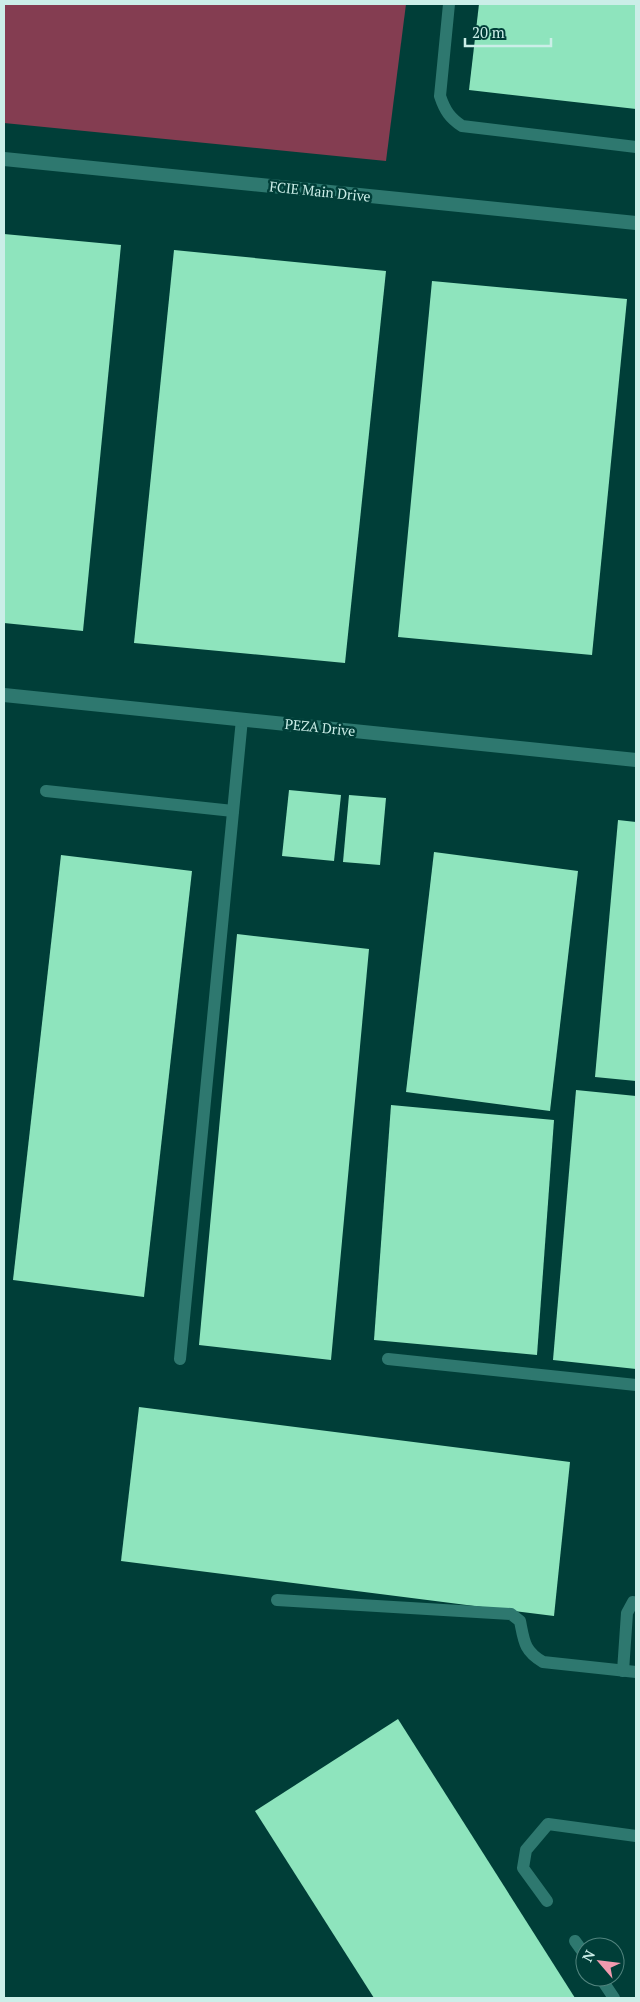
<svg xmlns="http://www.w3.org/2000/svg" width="640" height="2002" viewBox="0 0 640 2002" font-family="'PT Serif',serif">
<rect width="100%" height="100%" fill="#003e38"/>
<path fill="#843d51" d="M4 4H406L386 161 4 123Z"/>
<g fill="#8ee4bd">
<path d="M479 4H636V109L469 90Z"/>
<path d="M4 234 121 245 83 631 4 623Z"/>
<path d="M174 250 386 271 345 663 134 643Z"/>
<path d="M432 281 627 299 592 655 398 637Z"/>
<path d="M289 790 341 795 334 861 282 856Z"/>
<path d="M349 795 386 798 380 865 343 862Z"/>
<path d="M618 820 636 822V1081L595 1077Z"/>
<path d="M434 852 578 871 550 1111 406 1092Z"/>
<path d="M61 855 192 871 144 1297 13 1280Z"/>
<path d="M237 934 369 949 331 1360 199 1345Z"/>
<path d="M576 1090 636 1096V1369L553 1360Z"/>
<path d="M391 1105 554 1120 537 1355 374 1340Z"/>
<path d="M139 1407 570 1462 554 1616 121 1561Z"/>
<path d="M398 1719 575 1998H374L255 1811Z"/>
</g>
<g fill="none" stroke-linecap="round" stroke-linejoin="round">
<g stroke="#2e786f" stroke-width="12">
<path d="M449 4 440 96C445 111 450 118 462 126L636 147"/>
<path d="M46 791 233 811"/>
<path d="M180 1359 242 719"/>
<path d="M388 1359 636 1385"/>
<path d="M277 1600 511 1614 520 1621C524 1641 524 1651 543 1662L636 1672"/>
<path d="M623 1671 627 1613 633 1602 636 1603"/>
<path d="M547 1901 523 1868 526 1850 548 1824 636 1836"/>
<path d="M575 1941 585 1955"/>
<path d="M600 1977 614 1998"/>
</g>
<g stroke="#2e786f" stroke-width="14">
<path d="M4 159 636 223"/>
<path d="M4 695 636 760"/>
</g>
</g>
<g text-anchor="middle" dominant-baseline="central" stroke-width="5" stroke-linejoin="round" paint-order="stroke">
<g font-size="14" fill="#cbeee8" stroke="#003e38">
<text transform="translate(320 191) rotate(6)">FCIE Main Drive</text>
<text transform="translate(320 727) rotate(6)">PEZA Drive</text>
</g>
</g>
<rect width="640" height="2002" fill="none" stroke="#cbeee8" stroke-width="10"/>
<g transform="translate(600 1962) rotate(298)"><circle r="24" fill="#003e38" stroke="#51847e"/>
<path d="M0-4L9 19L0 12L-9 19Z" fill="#f29aaf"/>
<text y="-8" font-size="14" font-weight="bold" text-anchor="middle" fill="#cbeee8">N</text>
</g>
<path d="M465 38v8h86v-8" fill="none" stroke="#cbeee8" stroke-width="2.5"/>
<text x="472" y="38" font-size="15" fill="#cbeee8" stroke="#003e38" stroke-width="4" paint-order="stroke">20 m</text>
</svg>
